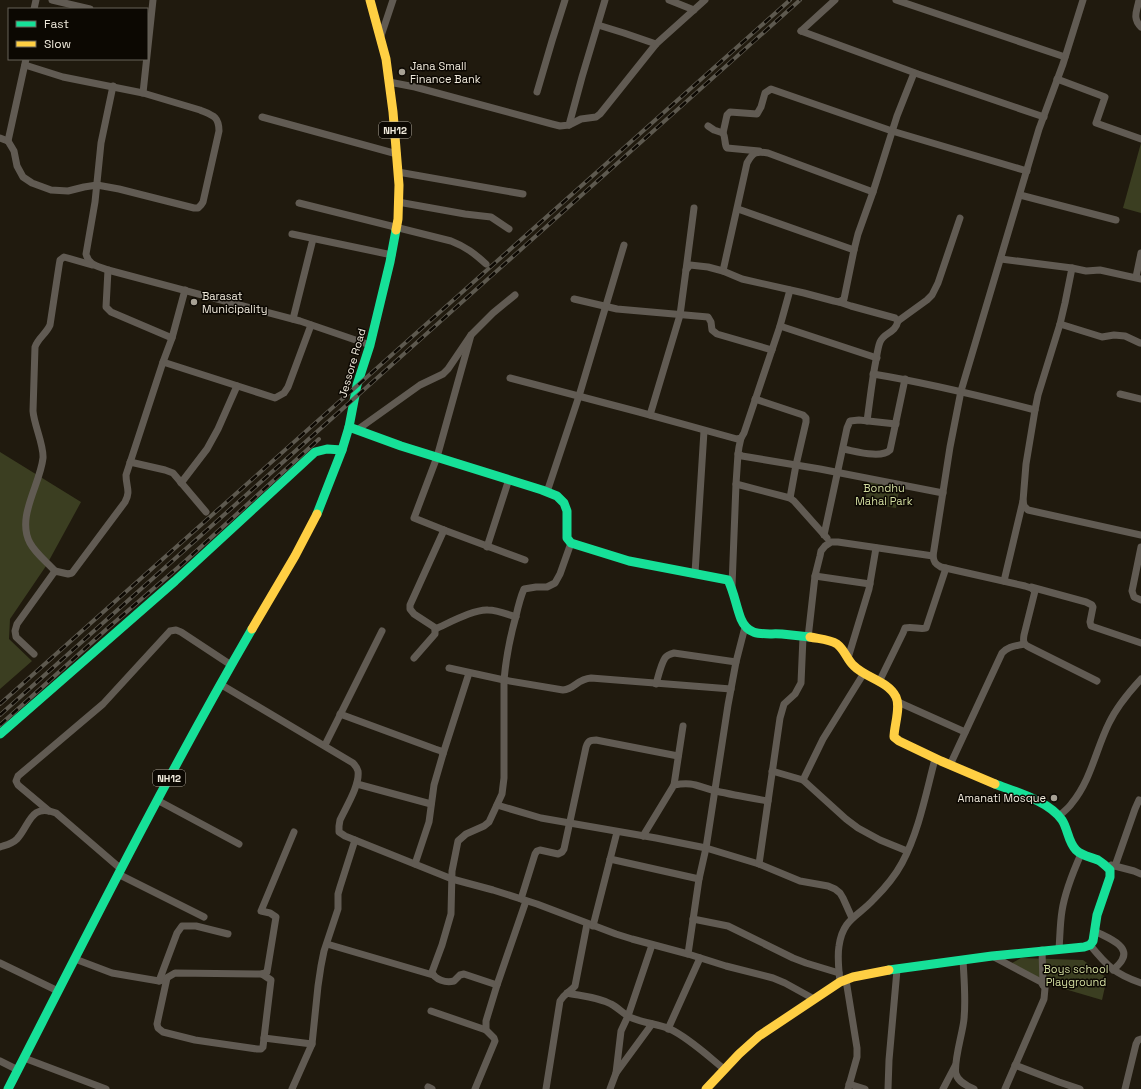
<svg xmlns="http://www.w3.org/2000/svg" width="1141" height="1089" viewBox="0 0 1141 1089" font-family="'Space Grotesk',sans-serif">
<rect width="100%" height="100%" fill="#201a0e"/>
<g fill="#3b3e21">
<path d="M1141 143V213L1123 208Z"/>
<path d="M0 452 81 502 46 566 10 619 9 639 32 661 0 689Z"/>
<path d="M868 479 900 485 896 508 865 503Z"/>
<path d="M1021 958 1083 960 1107 978 1102 1000 1068 990 1041 980 1012 963Z"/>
</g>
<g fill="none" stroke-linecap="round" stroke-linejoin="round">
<g stroke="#615b53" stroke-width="7">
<path d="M52 0 90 9"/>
<path d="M669 0 694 10"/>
<path d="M896 0 1065 57"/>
<path d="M1083 0 1063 64 1039 129 961 391 950 447 933 556C934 562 935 564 941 567L1025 586 1031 588 1035 591 1024 635C1023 641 1023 644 1029 647L1097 681"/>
<path d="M1139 0C1137 11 1132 18 1141 27"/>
<path d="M34 9 36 0"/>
<path d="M598 25 624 33 656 44"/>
<path d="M801 31 918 74 1044 117"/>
<path d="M801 31 835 0"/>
<path d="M381 36 393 0"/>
<path d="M1057 79 1105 97 1096 123 1141 139"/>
<path d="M389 82 415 87 552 124 560 126 569 125 582 77 605 0"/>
<path d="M113 86 101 143 95 202 86 254C89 266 98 266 108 270L300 321 370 345"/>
<path d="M537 92 552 41 565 0"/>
<path d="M143 93 153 0"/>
<path d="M262 117 397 154"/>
<path d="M569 125 581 119 596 117 600 114 656 44 705 0"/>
<path d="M708 126 714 130 723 133C726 138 724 144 727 148L759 151"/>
<path d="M723 133 727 115 730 112 757 114 761 107 765 93 771 89 892 131 1027 171"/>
<path d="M0 138 8 141 14 151 17 166 23 177 32 183 51 190 68 191 84 187 97 185 119 189 194 208H198L201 205 203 202 219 131C219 116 212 115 200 110L143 93 63 77 25 65"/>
<path d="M8 141 26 59"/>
<path d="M398 172 523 194"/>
<path d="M1020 195 1116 220"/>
<path d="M398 202 465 214 491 217 509 229"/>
<path d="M299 203 451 241C466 247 474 253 486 264"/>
<path d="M738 209 854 250"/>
<path d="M292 234 392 255"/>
<path d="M1001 259 1072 268 1086 271 1100 270 1141 279"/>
<path d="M1072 268 1065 303 1060 324 1038 395 1035 410 1026 464 1023 501 1024 506 1028 510 1141 535"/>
<path d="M108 270 106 307 111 312 172 338"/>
<path d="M686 270 694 208"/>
<path d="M723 271 747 163C753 152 756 151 768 153L873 192"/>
<path d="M1136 277 1141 253"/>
<path d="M574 299 617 309 708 317 711 322 712 330 717 334 772 350"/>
<path d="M839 302 851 306 895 318 898 321C895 334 884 332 880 342 878 347 877 354 876 360 872 380 870 400 867 421"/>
<path d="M293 319 313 239"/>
<path d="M898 321 927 300 932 295 938 283 960 218"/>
<path d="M1060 324 1102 337 1114 335 1125 336 1140 343"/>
<path d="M780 326 877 358"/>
<path d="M471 335 437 457 414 518 444 530 525 560"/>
<path d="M163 362 275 398 284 393 288 387 311 325"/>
<path d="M873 374C928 383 981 396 1035 410"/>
<path d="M510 378 639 412 737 439 741 438 744 433 780 326 790 290"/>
<path d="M1120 394 1141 399"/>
<path d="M755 399 803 415 806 418V422L796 465 790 498"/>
<path d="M650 415 680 315 686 270 690 265 708 267 723 271 742 279 804 293 834 301 839 302 844 299 854 250 858 234 873 192 897 116 914 73"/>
<path d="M357 430 420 385 443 374 448 369 471 335 493 313 515 295"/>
<path d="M741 438 739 447 738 454 742 456 820 469 943 493"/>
<path d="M843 449C855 451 881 459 890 450L905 379"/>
<path d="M130 462 165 470 173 473 206 512"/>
<path d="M181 483 207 449 218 429 237 386"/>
<path d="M736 484 790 498 794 501 827 538"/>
<path d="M547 492 579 396 624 245"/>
<path d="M824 535 847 428 850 421 859 420 896 424"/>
<path d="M487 547 509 479"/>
<path d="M1141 547 1132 591 1134 597 1141 600"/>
<path d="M55 571C47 562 36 554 30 543 16 517 40 485 43 458 44 445 34 425 33 411L35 347C38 338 46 334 50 325L59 266 60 260 64 257 92 265"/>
<path d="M695 573 704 431"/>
<path d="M815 576 870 584"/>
<path d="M1004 581 1023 501"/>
<path d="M732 586 736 484 738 454"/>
<path d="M1031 587 1086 602 1092 605 1093 607 1090 622 1091 626 1141 643"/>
<path d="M435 629C449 623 474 609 488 610 497 610 507 614 516 617"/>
<path d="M808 638 815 576 820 556 821 551 825 546 831 542H838L933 556"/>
<path d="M34 654 16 637 15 631 17 624 55 571 68 574 72 573 125 502C131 491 126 487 126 475L163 362 172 338 185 290"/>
<path d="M414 658 435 634V629L434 627 414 614 410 609V605L444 530"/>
<path d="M848 658 869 589 876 548"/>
<path d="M449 668 504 680 563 690C575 689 577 679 591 678L731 689"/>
<path d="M879 682 903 633 905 628C913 626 920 630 926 628L946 568"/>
<path d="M220 684 353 763C355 765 357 768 358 771 360 785 346 807 340 820L339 826V832L345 836 452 879 493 890 537 904 616 934 632 939 688 954 726 966 773 978 785 983 814 999"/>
<path d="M656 684C658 677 661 664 665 658 667 655 670 654 674 653L736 662"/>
<path d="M898 702 965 732"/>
<path d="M340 714 435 749 441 751 443 754 434 785 429 822 415 864"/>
<path d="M325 745 382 631"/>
<path d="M443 754 469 673"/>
<path d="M950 765 1002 653C1008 646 1016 646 1024 644"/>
<path d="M772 771 803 780 846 819 858 828 880 840 907 851"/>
<path d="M803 780 823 739 864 673"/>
<path d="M357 784 431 804"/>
<path d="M674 785 683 726"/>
<path d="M157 800 239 844"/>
<path d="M497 805 541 818 656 838 706 848 759 864 800 881 828 886 835 889 840 893 843 898 852 918"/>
<path d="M49 811 18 785 16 781 18 776 103 704 170 631 176 630 181 632 231 665"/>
<path d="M1059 816C1063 812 1069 808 1072 803 1091 780 1096 749 1109 723 1117 706 1129 692 1141 679"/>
<path d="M643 836 674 785C694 781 698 787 716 791 733 795 751 798 768 801"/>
<path d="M0 847C6 845 12 844 17 839 30 825 30 803 56 813L121 869"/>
<path d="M610 859 699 879"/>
<path d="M759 864 780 718 784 704 795 694 801 683 803 637"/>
<path d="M1111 865 1134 871 1141 874"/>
<path d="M1115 866 1135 809 1139 800 1141 801"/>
<path d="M118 874 204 917"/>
<path d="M521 899 535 854 537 851 540 850 558 854 562 852 564 849 586 747C588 741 590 740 596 740L678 756"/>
<path d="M693 919 728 926 793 958 806 963 839 973"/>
<path d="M593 926 617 832"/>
<path d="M1095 931C1105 937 1131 945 1122 960 1120 964 1116 967 1113 970"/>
<path d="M327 944 433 975"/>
<path d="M1090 945C1107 966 1115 974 1141 983"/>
<path d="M1059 949C1060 936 1060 923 1062 911 1065 891 1073 872 1081 854"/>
<path d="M1042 950 1043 985"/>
<path d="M688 954 699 879 706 848 728 705 736 662 745 627"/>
<path d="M992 956 1041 982 1045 988 1044 999 1005 1089"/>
<path d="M75 959 112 973 159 981 163 980 175 973 262 974 267 972 276 917 270 913 261 911 294 832"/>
<path d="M963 960C964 979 966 999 964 1019 963 1032 953 1063 956 1074 958 1082 967 1086 974 1089"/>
<path d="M0 963 58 991"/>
<path d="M262 974 271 980 264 1038 312 1044"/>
<path d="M167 978 157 1024 158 1028 163 1032 195 1040 257 1049H261L263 1047 264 1038"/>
<path d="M846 980 857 1048V1057L848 1089"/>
<path d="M159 981 177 933 182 926H196L228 934"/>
<path d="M840 982C839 971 837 958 839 946 843 918 858 917 874 899 884 889 895 876 902 863 919 831 926 793 935 759"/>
<path d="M497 985 464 974 460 975 454 981C446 983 435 980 432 972L442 945 451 914 452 871 458 841 466 834 484 826 489 822 502 794 504 778V680C506 658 510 637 516 616 518 607 520 598 524 589L536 587H547L555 583 560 574 571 543"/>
<path d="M567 993C582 996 598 997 611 1004 619 1008 624 1015 632 1018 644 1023 658 1024 670 1029 689 1038 708 1056 724 1069"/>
<path d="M431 1011 486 1030"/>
<path d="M668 1029 700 958"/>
<path d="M24 1058 106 1089"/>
<path d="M0 1061 18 1070"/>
<path d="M1015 1065 1059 1082 1080 1089"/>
<path d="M616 1073 621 1031 628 1016 652 945"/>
<path d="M849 1084 865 1089"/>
<path d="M428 1087 432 1089"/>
<path d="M292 1089 312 1044 318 986 321 966 324 951 338 909V894L340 887 355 840"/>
<path d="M475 1089 495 1041 494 1038 486 1030V1021L497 985 526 901"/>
<path d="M546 1089 560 1001C565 993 570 992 575 986L587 924"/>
<path d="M610 1089 616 1073 652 1024"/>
<path d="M888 1089 889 1060 897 970"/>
<path d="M943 1089 955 1066"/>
<path d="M1125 1089 1136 1044 1138 1040 1141 1039"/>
</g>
<g stroke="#16e098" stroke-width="9">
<path d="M349 427 401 446 542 490 557 496 564 503 567 511V538L571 543 629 561 728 580C734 592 736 606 741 619 749 638 765 633 782 634 791 635 800 636 810 637"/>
<path d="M317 514 342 450 349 427 357 385 370 345 390 262 396 230"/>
<path d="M0 734 175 581 315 452 327 449 342 450"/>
<path d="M889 970 992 956 1084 947 1090 945 1093 941 1097 915 1110 877V870C1106 866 1103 863 1098 860 1091 857 1082 856 1076 850 1068 842 1068 829 1062 820 1049 801 1016 792 995 784"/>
<path d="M8 1089C87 935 165 779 252 629"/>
</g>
<g stroke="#ffcf43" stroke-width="9">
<path d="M370 0 386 59 393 112 399 185 398 219 396 230"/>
<path d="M252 629 295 556 317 514"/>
<path d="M810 637C819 639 829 639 837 644 845 650 847 660 854 666 866 678 888 681 896 697 901 707 894 726 894 737L899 741 941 761 995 784"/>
<path d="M706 1089 739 1054 759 1036 840 982 853 977 889 970"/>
</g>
<g stroke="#5d594f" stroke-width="4">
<g id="rail">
<path d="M0 704 790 0"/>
<path d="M0 715 800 0"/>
<path d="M0 725 109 627 182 564 319 439"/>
</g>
</g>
<use href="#rail" stroke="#0c0802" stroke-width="2.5" stroke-dasharray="8" stroke-linecap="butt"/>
</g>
<g fill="#a7a194" stroke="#0c0802" stroke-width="1.5">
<circle cx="402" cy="72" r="4"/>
<circle cx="194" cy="302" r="4"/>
<circle cx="1054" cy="798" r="4"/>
</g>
<g text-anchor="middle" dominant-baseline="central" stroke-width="3" stroke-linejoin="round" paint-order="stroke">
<g fill="#0c0802" stroke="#aca69b" stroke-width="1">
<rect x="379" y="122" width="32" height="16" rx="3"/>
<rect x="153" y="770" width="32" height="16" rx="3"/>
</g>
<g font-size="10" font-weight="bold" fill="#f0eadc">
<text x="395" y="130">NH12</text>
<text x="169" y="778">NH12</text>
</g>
<g font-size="11" fill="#f0eadc" stroke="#0c0802" text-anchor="start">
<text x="410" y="66">Jana Small<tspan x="410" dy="13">Finance Bank</tspan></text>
<text x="202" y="296">Barasat<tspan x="202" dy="13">Municipality</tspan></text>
<text x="1046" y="798" text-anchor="end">Amanati Mosque</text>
</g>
<g font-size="11" fill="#f0eadc" stroke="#0c0802">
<text transform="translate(352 363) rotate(-74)">Jessore Road</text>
</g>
<g font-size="11" fill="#d2dda0" stroke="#0c0802">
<text x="884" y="488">Bondhu<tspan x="884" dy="13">Mahal Park</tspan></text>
<text x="1076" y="969">Boys school<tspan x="1076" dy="13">Playground</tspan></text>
</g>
</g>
<rect x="8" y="8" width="140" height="52" fill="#0c0802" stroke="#676259"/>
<rect x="16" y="21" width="20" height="6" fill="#16e098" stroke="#676259"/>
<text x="44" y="28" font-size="12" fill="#f0eadc">Fast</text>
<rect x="16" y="41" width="20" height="6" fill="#ffcf43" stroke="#676259"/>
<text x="44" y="48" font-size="12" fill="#f0eadc">Slow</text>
</svg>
